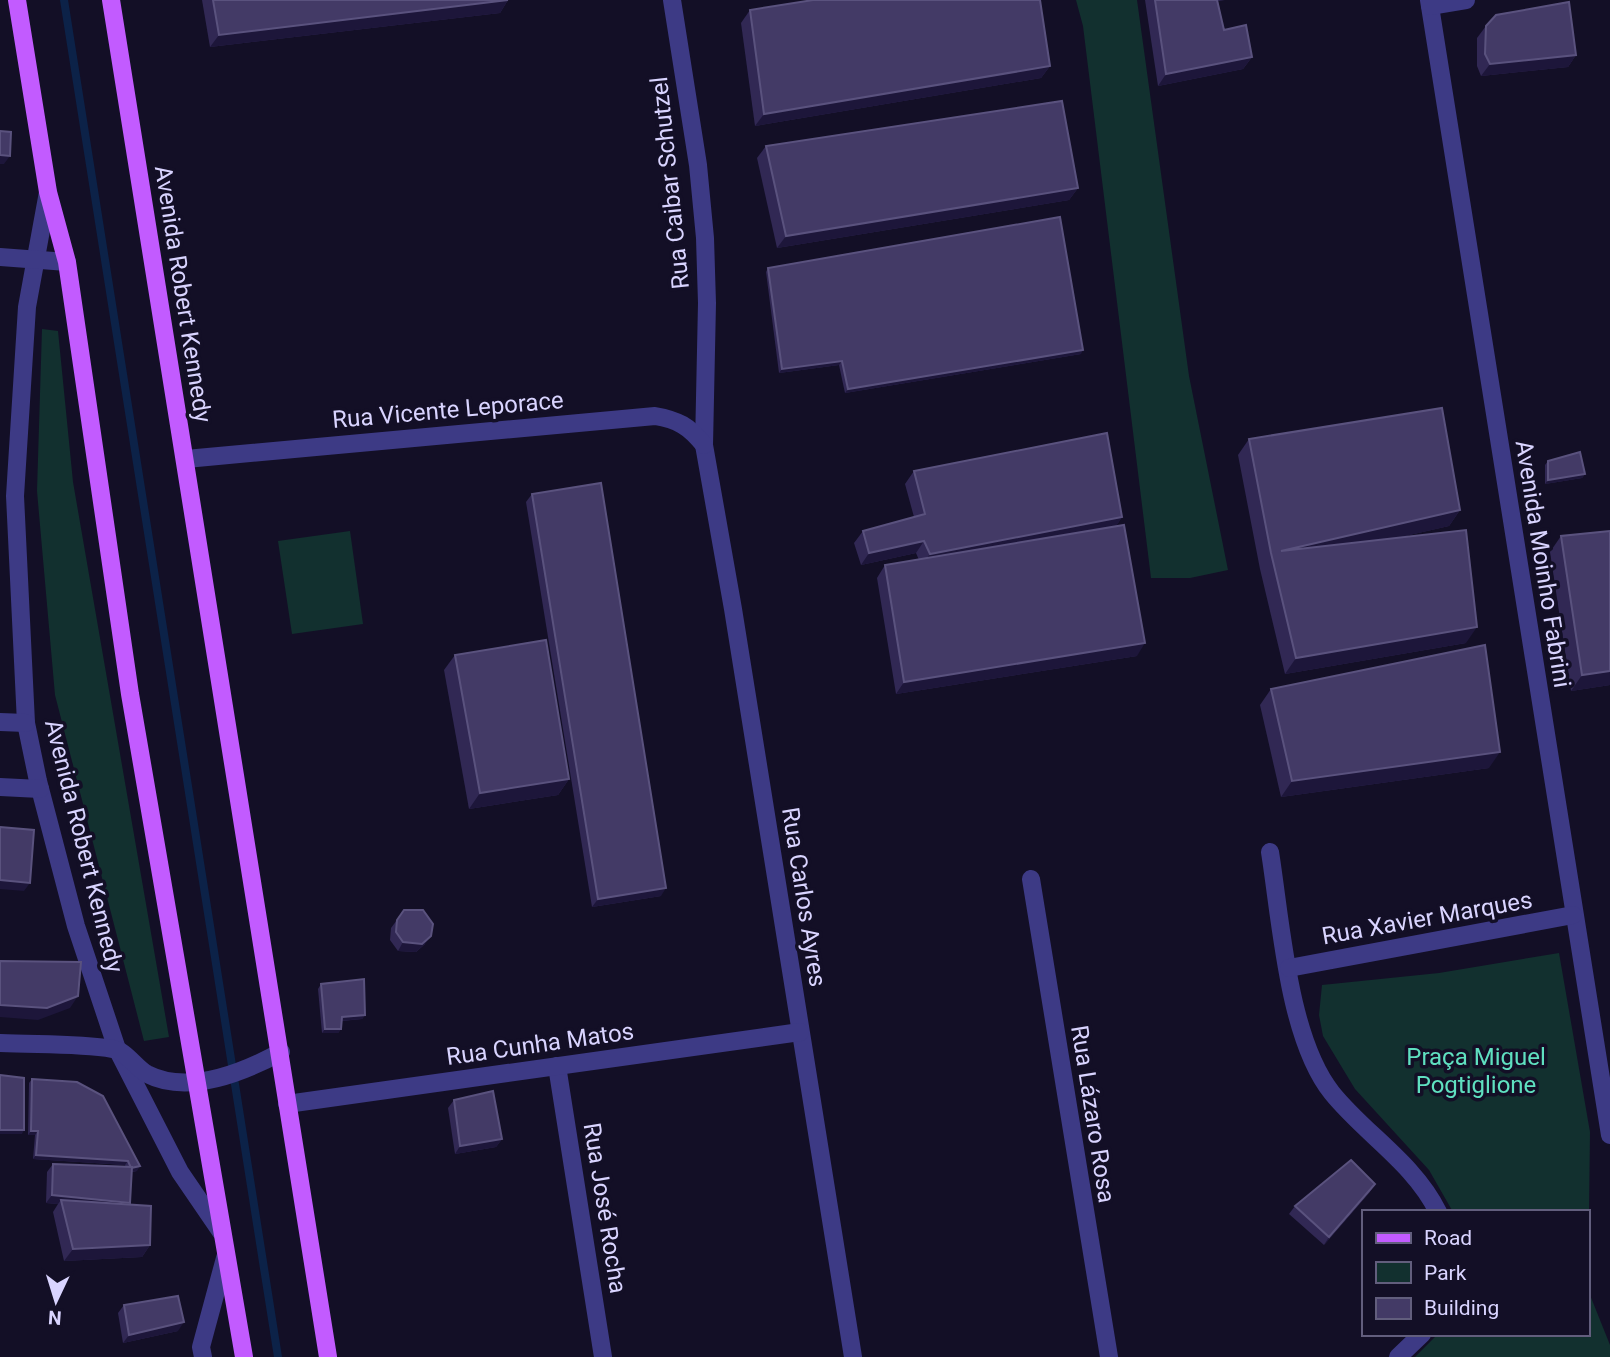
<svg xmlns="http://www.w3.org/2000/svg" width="1610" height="1357" viewBox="0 0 1610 1357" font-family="Roboto,sans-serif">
<rect width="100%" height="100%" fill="#130f26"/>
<g fill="#12302f">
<path d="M1076 0H1137L1189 376 1228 570 1190 578H1151L1083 26Z"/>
<path d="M42 329 58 331 73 482 169 1037 144 1041 55 695 37 491Z"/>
<path d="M350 531 363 624 292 634 278 541Z"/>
<path d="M1559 953 1590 1132 1588 1290 1610 1345V1357H1415L1438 1334H1587V1212H1453L1429 1170 1355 1089 1323 1036 1319 1015 1322 985 1439 973Z"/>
</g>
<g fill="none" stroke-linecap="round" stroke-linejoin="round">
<path stroke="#0c2248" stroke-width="8" d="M64 0 278 1357"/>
<g stroke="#3d3a85" stroke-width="18">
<path d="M672 0 698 165 705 238 707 303 704 445 733 609 853 1357"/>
<path d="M1429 0 1610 1135"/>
<path d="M1430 6 1466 0"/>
<path d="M48 192 27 307 15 496 26 723 38 781 76 926 117 1049 180 1172 221 1232"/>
<path d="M0 257 67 262"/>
<path d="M186 459 655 416C678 420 689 426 704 445"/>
<path d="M0 722 26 723"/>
<path d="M0 787 40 789"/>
<path d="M1270 852C1281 921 1288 1038 1332 1093 1365 1134 1414 1163 1438 1212"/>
<path d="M1031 879 1109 1357"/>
<path d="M1289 968 1573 915"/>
<path d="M0 1043C37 1045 76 1043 113 1049 125 1050 136 1068 147 1074 188 1095 244 1072 281 1052"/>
<path d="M557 1066 603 1357"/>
<path d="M287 1104 800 1032"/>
<path d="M203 1357 201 1347 225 1258"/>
<path d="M1398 1357 1422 1334"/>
</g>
<g stroke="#c25bff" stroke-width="18">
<path d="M17 0 48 192 67 262 130 694 244 1357"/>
<path d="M111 0 328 1357"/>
</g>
</g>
<g fill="#312854">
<path d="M202 0H508L500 13 210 47Z"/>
<path d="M1145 0H1225L1218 1 1224 30 1252 57 1243 69 1158 86Z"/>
<path d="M750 10 1050 66 1041 78 755 126 741 23Z"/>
<path d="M1486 26 1576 55 1568 67 1481 76 1477 66V38Z"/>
<path d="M766 146 1078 188 1069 200 777 248 757 158Z"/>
<path d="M768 268 1081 354 845 393 839 365 779 373 766 272Z"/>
<path d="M1249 439 1460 510 1449 526 1396 538 1466 643 1285 674 1260 569 1238 455Z"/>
<path d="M1548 461 1585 474 1582 478 1545 484V465Z"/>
<path d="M914 471 1122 517 1116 526 1137 656 896 694 877 578 885 565 919 560 916 553 861 565 854 543 863 531 914 517 905 484Z"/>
<path d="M532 494 661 896 592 907 526 502Z"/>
<path d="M1610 531V685L1571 691 1550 552 1561 536Z"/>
<path d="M455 655 569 779 558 795 469 809 444 670Z"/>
<path d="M1271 689 1489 768 1281 797 1260 705Z"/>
<path d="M397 920 425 944 416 952 398 951 390 940 391 928Z"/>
<path d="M321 984 365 1015 362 1019 342 1021 341 1029 338 1033H322L318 989Z"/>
<path d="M32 1079 77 1082 137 1171 132 1172 130 1205 150 1245 142 1257 64 1261 53 1212 58 1204 46 1203 47 1172 53 1164 126 1167 125 1165 33 1159 35 1135H28L29 1083Z"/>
<path d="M454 1100 502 1139 496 1147 455 1154 448 1108Z"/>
<path d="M1370 1192 1324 1245 1289 1214 1295 1206Z"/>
<path d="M124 1305 178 1331 123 1343 118 1313Z"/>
</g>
<g fill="#1d163a">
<path d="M508 0 500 13 210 47 219 35Z"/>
<path d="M1576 55 1568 67 1481 76 1490 64Z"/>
<path d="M1252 57 1243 69 1158 86 1166 74Z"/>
<path d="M1050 66 1041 78 755 126 764 114Z"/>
<path d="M0 155 10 156 4 164H0Z"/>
<path d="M1078 188 1069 200 777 248 786 236Z"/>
<path d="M1083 350 1081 354 845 393 848 389Z"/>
<path d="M842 361 839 365 779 373 782 369Z"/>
<path d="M1585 474 1582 478 1545 484 1548 480Z"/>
<path d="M1460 510 1449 526 1274 566 1281 551Z"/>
<path d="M1122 517 1114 530 921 566 930 554Z"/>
<path d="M924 541 916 553 861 565 869 553Z"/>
<path d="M1477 627 1466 643 1285 674 1296 658Z"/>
<path d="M1145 643 1137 656 896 694 904 682Z"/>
<path d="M1610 671V685L1571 691 1582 675Z"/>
<path d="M1500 752 1489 768 1281 797 1292 781Z"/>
<path d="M569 779 558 795 469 809 480 793Z"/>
<path d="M0 880 30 883 24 891 0 889Z"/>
<path d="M666 888 661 896 592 907 598 899Z"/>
<path d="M431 936 425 944 416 952 398 951 403 942Z"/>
<path d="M78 996 70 1008 38 1020 0 1017V1005Z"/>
<path d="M365 1015 362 1019 339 1021 342 1017Z"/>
<path d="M325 1029H341L338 1033H322Z"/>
<path d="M0 1130H24L22 1134H0Z"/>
<path d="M31 1131H38L35 1135H28Z"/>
<path d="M502 1139 496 1147 455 1154 460 1146Z"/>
<path d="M36 1155 128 1161 125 1165 33 1159Z"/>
<path d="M140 1166 137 1171 129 1172 131 1168Z"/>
<path d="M1375 1184 1370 1192 1324 1245 1329 1237Z"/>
<path d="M52 1195 130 1203 125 1212 61 1200 58 1204 46 1203Z"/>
<path d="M150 1245 142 1257 64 1261 73 1249Z"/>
<path d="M184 1322 178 1331 123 1343 129 1335Z"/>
</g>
<g fill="#433a66" stroke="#5a527e" stroke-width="2">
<path d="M213 0H508L219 35Z"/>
<path d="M813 0H1040L1050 66 764 114 750 10Z"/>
<path d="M1155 0H1217L1224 30 1246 25 1252 57 1166 74Z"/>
<path d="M1569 2 1576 55 1490 64 1485 54 1486 26 1496 15Z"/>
<path d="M1062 101 1078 188 786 236 766 146Z"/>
<path d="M0 131 11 132 10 156 0 155Z"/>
<path d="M1060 217 1083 350 848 389 842 361 782 369 768 268Z"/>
<path d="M1442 408 1460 510 1281 551 1466 530 1477 627 1296 658 1271 553 1249 439Z"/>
<path d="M1107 433 1122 517 930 554 924 541 869 553 863 531 925 514 914 471Z"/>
<path d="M1580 452 1585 474 1548 480V461Z"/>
<path d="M601 483 666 888 598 899 532 494Z"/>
<path d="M1124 525 1145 643 904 682 885 565Z"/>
<path d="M1610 531V671L1582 675 1561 536Z"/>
<path d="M546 640 569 779 480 793 455 655Z"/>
<path d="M1485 645 1500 752 1292 781 1271 689Z"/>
<path d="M0 827 34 830 30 883 0 880Z"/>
<path d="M404 910H423L433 924 431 936 422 944 403 942 396 932 397 920Z"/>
<path d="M0 961 81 962 78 996 47 1008 0 1005Z"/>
<path d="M364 979 365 1015 342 1017 341 1029H325L321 984Z"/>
<path d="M0 1075 24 1078V1130H0Z"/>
<path d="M32 1079 77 1082 103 1096 140 1166 131 1168 128 1161 36 1155 38 1131H31Z"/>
<path d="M493 1091 502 1139 460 1146 454 1100Z"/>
<path d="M1351 1160 1375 1184 1329 1237 1295 1206Z"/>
<path d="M53 1164 132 1167 130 1203 52 1195Z"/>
<path d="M61 1200 151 1206 150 1245 73 1249Z"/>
<path d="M178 1296 184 1322 129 1335 124 1305Z"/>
</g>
<g text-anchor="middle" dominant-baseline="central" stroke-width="7" stroke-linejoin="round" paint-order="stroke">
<g font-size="24" fill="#d9d4ff" stroke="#130f26">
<text transform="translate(670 183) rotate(-96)">Rua Caibar Schutzel</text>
<text transform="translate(183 294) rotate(81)">Avenida Robert Kennedy</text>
<text transform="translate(448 410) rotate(-5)">Rua Vicente Leporace</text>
<text transform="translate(1543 564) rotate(81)">Avenida Moinho Fabrini</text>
<text transform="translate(84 846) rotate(76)">Avenida Robert Kennedy</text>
<text transform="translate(804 897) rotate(81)">Rua Carlos Ayres</text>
<text transform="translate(1427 918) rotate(-10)">Rua Xavier Marques</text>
<text transform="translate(540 1044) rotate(-8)">Rua Cunha Matos</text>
<text transform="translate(1093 1114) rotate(81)">Rua Lázaro Rosa</text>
<text transform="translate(605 1208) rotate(81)">Rua José Rocha</text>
</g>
<g font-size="24" fill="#5fe0c0" stroke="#130f26">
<text x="1476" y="1057">Praça Miguel<tspan x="1476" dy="28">Pogtiglione</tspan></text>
</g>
</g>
<rect x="1362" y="1210" width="228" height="126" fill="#130f26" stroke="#625e7d" stroke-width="2"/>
<rect x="1376" y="1233" width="35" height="10" fill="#c25bff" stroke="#625e7d" stroke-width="2"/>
<text x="1424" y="1245" font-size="21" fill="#d9d4ff">Road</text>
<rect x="1376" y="1262" width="35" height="21" fill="#12302f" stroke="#625e7d" stroke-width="2"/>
<text x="1424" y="1280" font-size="21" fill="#d9d4ff">Park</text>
<rect x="1376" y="1298" width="35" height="21" fill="#433a66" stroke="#625e7d" stroke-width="2"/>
<text x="1424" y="1315" font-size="21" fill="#d9d4ff">Building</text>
<g transform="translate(56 1301) rotate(184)" stroke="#130f26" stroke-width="5" paint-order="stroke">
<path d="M0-5L12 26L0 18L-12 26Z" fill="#d9d4ff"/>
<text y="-10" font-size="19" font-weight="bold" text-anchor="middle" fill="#d9d4ff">N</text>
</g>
</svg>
